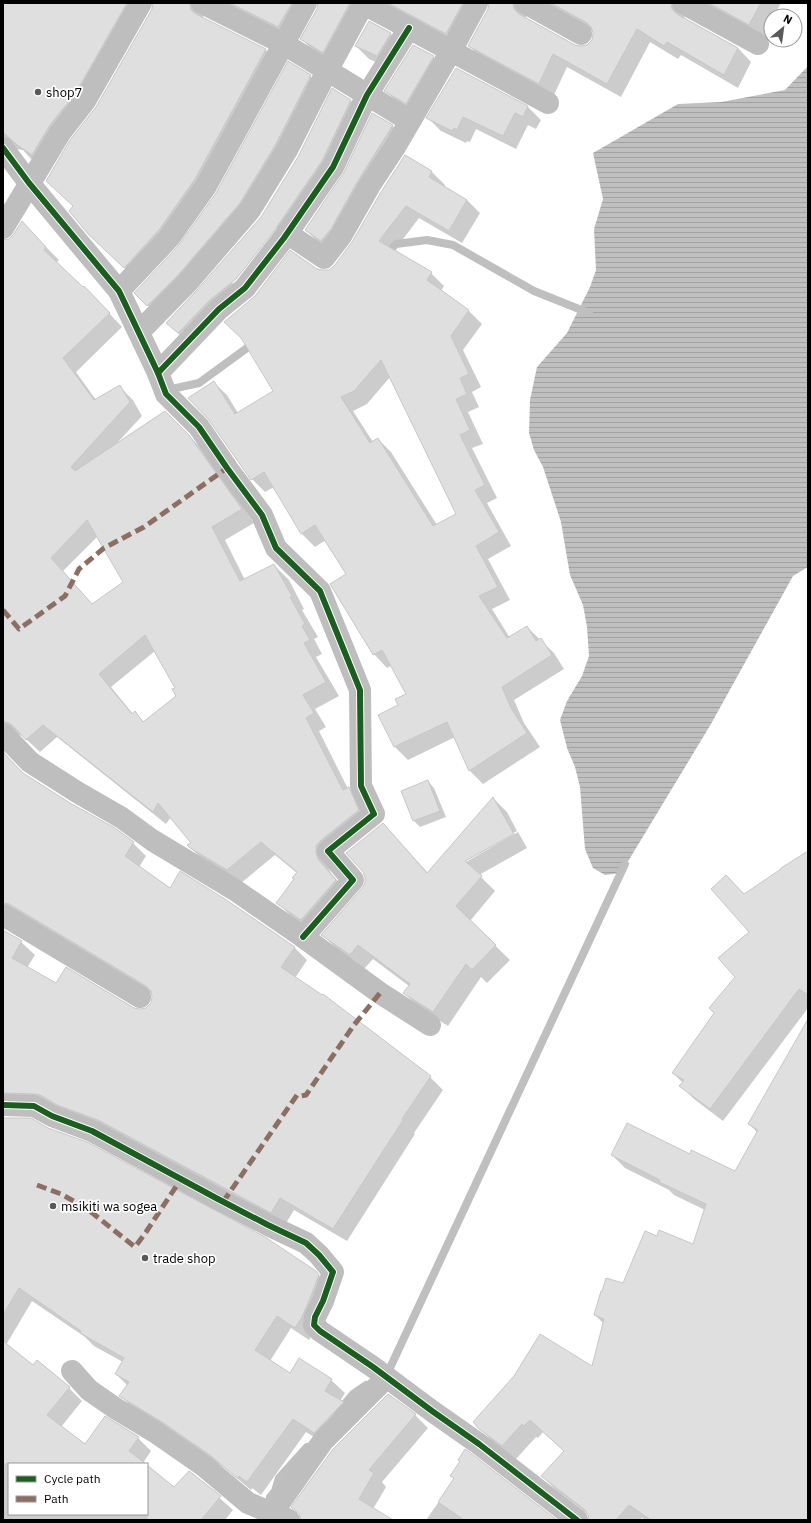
<svg xmlns="http://www.w3.org/2000/svg" width="811" height="1523" viewBox="0 0 811 1523" font-family="'IBM Plex Sans',sans-serif">
<defs>
<pattern id="water-rules" width="6" height="5" patternUnits="userSpaceOnUse"><rect width="6" height="5" fill="#bfbfbf"/><path d="M0 2.5h6" fill="none" stroke="#a2a2a2"/></pattern>
</defs>
<rect width="100%" height="100%" fill="#fff"/>
<path fill="url(#water-rules)" d="M808 66V568H806L793 576 711 724 621 873 605 875 593 868 585 849 580 787 575 767 567 748 560 720 567 701 582 676 589 656 587 627 583 605 570 575 561 522 543 467 534 450 529 433 530 400 537 367 567 333 590 287 596 270 594 229 603 199 593 153 678 104 721 102 785 90Z"/>
<g fill="#0003" fill-rule="evenodd">
<path d="M3 3H781L774 16H771V22L763 38 686 10 684 19 738 48 751 62 738 88 681 55 678 59 650 42 621 97 567 67 553 97 483 59 469 46 489 9 490 4 485 6 460 47 376 4 336 66 315 53 302 39 318 9 319 4 313 6 292 40 204 11 203 19 266 50 279 64 138 281 103 248 74 207 61 194 97 108 153 10 154 4 148 6 46 168 31 159 23 150 16 149 3 141ZM546 5 594 32 593 40 588 45 582 47 575 46 526 18 527 11Z"/>
<path d="M369 22 391 34 404 47 390 69 369 59 356 46Z"/>
<path d="M433 57 446 70 419 116 399 104 386 91Z"/>
<path d="M456 69 528 107 541 120 536 129 528 125 516 149 476 129 470 142 467 141 466 143 441 131 428 118Z"/>
<path d="M310 76 323 89 161 318 135 293 179 247Z"/>
<path d="M350 100 363 113 287 244 180 335 167 322 198 291 261 217ZM276 227 277 228 234 284 232 283Z"/>
<path d="M373 114 393 126 406 139 335 253 319 243 306 230 345 173Z"/>
<path d="M405 156 432 172 445 185 444 187 467 200 480 213 462 243 419 218 394 251 431 273 444 286 441 291 469 311 482 324 463 350 481 387 472 392 479 407 468 412 483 444 472 448 497 498 487 503 511 546 488 559 510 600 492 609 510 638 527 627 554 653 564 669 514 700 524 723 540 747 483 784 470 771 455 737 408 760 395 747 379 715 399 705 408 694 392 665 387 668 373 653 347 575 326 540 315 547 302 534 274 487 265 492 252 479 213 382 227 395 238 413 274 392 317 269 322 271H329L334 267 353 243ZM390 377 457 514 437 525 391 452 378 439 373 442 353 411 367 404Z"/>
<path d="M3 203 10 210 3 241 35 236 59 260 56 263 97 300 122 327 76 372 96 400 120 387 133 400 142 416 117 443 165 412 202 449 254 523 225 540 245 580 274 565 289 580 304 609 302 610 318 637 314 639 322 654 316 657 339 696 315 709 326 727 319 731 348 789 362 801 371 824 328 867 331 873 349 894 315 933 291 916 278 903 295 879 297 873 275 855 241 883 204 861 189 846 192 843 171 817 166 824 57 737 40 752 25 738 20 735H13L4 744V751L7 757 23 774 133 843 146 856 139 867 170 889 294 947 307 960 295 978 430 1077 443 1090 414 1133 415 1134 347 1241 294 1210 285 1225 71 1118 5 1112 3 1119 316 1272 329 1286 315 1330 309 1340 291 1328 270 1361 290 1374 331 1380 345 1393 340 1401 357 1416 327 1445 306 1432 261 1495 252 1488 251 1490 226 1469 176 1435 134 1409 121 1396 128 1386 116 1374 123 1362 94 1346 85 1337 32 1301 6 1345 33 1367 69 1388 82 1401 61 1427 85 1446 138 1438 151 1451 143 1463 144 1464H9V1514H147V1466L174 1489 196 1477 233 1510 225 1520H3ZM98 536 125 582 93 605 63 571ZM155 651 177 688 178 696 144 722 135 713 133 714 111 687ZM24 917 152 994 153 998 151 1004 146 1009 139 1010 134 1009 56 985 27 968 35 955 21 942 4 931 3 928 5 922Z"/>
<path d="M428 781 434 788 446 817 420 827 414 821 402 792Z"/>
<path d="M493 798 507 812 517 831 464 861V863L518 832 527 848 479 875 495 891 470 921 510 960 487 983 481 977 448 1026 419 1007 404 993 409 986 373 959 364 969 337 949 323 935 366 884 383 824 428 873Z"/>
<path d="M808 853V1008L723 1121 694 1099 681 1086 683 1083 673 1073 715 1013 736 977 751 932 726 876 745 895Z"/>
<path d="M808 1021V1520H646L642 1518 640 1520H590V1516L555 1489 542 1476 565 1452 543 1432 538 1438 536 1437 516 1459 493 1442 480 1428 592 1368 604 1324 595 1315 624 1285 657 1238 693 1245 705 1210 674 1195 669 1190 625 1168 612 1155H690L735 1172 757 1132 749 1124Z"/>
<path d="M388 1395 415 1415 428 1428 382 1482 386 1487 373 1509 391 1520H302V1516L293 1507Z"/>
<path d="M451 1476 555 1520H426L455 1479Z"/>
</g>
<g fill="none" stroke-linecap="round" stroke-linejoin="round">
<g stroke="#bfbfbf" stroke-width="8">
<path d="M385 255 396 244 427 240 453 245 534 291 589 313"/>
<path d="M167 390 199 383 247 348 253 339"/>
<path d="M384 1373 389 1370 625 864"/>
<path d="M338 1412 353 1394 366 1385"/>
<path d="M270 1497 275 1491 279 1478 307 1447"/>
</g>
</g>
<g fill="#dfdfdf" stroke="#c7c7c7" fill-rule="evenodd">
<path d="M3 3H127L75 94 50 125 32 155 17 145 3 132Z"/>
<path d="M153 3H190L191 10 196 14 266 49 195 179 159 230 124 268 88 234 69 211 73 206 46 181 70 140 96 107 152 9Z"/>
<path d="M230 3H292L278 27Z"/>
<path d="M318 3H350L323 53 300 39 317 9Z"/>
<path d="M388 3H463L446 34Z"/>
<path d="M489 3H513L514 9 519 14 575 45 581 46 587 45 592 40 593 33 591 27 587 23 551 3H671L672 9 677 14 738 48 724 75 667 42 664 46 637 29 607 84 553 54 539 84 468 46 488 9Z"/>
<path d="M709 3H761L749 25Z"/>
<path d="M369 21 391 33 377 56 355 46Z"/>
<path d="M413 45 434 56 406 104 384 91Z"/>
<path d="M288 61 311 75 276 144 240 203 179 274 147 306 134 293 178 246 216 193Z"/>
<path d="M456 68 528 106 523 117 515 113 503 136 463 117 457 130 454 128 452 131 426 118Z"/>
<path d="M332 88 351 100 322 161 274 231 236 279 210 300 178 333 166 323 197 290 261 217 298 157Z"/>
<path d="M372 113 393 125 359 179 331 229 321 241 305 230 344 172Z"/>
<path d="M405 155 432 171 429 177 467 200 449 231 406 206 379 241 432 272 427 280 469 310 451 336 469 374 460 378 467 394 456 399 470 430 460 435 485 485 475 490 499 532 476 546 498 587 479 596 507 638 527 626 536 641 541 638 552 655 502 687 511 708 527 733 469 771 447 722 394 747 378 715 398 705 395 699 406 694 382 650 373 655 372 653 330 584 346 574 315 525 301 534 264 472 251 480 209 420 188 398 214 381 235 414 273 391 241 338 224 322 255 296 290 250 317 269 322 270H329L334 266 352 242 381 192ZM381 360 456 514 433 526 378 438 370 443 341 397 354 391Z"/>
<path d="M22 221 46 247 44 250 83 287 84 286 110 313 63 358 94 400 120 385 130 402 71 467 75 471 165 411 189 435 242 509 212 527 240 581 274 564 292 596 290 597 305 624 302 626 310 640 304 643 326 682 303 695 314 713 306 718 343 790 349 787 359 810 320 841 316 846V853L318 859 336 880 301 920 276 903 294 879 292 878 297 872 261 842 227 870 190 848 187 845 191 843 158 803 153 812 43 725 26 740 12 725 7 722H3V240L9 239 13 235ZM87 520 123 582 92 604 51 558ZM145 635 175 688 172 689 176 696 143 722 135 711 132 714 99 674Z"/>
<path d="M3 752 23 773 70 803 115 828 134 842 125 856 170 888 180 871 228 901 295 947 281 967 322 995 323 994 431 1076 402 1119 403 1120 333 1229 280 1198 271 1213 98 1120 57 1105 40 1095 34 1094 3 1093V930L22 941 12 958 56 983 66 967 134 1008 140 1009 146 1008 151 1003 152 997 151 991 146 986 9 904 3 903Z"/>
<path d="M428 780 440 811 413 821 401 791Z"/>
<path d="M493 797 514 834 465 861 482 876 456 906 496 945 472 970 466 964 433 1012 403 993 410 984 358 945 350 955 321 935 362 888 365 883V877L363 872 346 853 383 823 427 873Z"/>
<path d="M808 851V995L799 989 710 1109 679 1086 684 1080 672 1073 714 1013 709 1008 735 977 718 958 749 932 711 889 726 875 744 894 781 869V868Z"/>
<path d="M808 1019V1520H651L629 1505 616 1520H589L588 1515 585 1510 541 1476 564 1451 530 1420 524 1426 522 1424 502 1446 479 1429 473 1422 514 1376 540 1334 592 1366 604 1319 594 1315 601 1291H602L606 1278 623 1283 645 1231 657 1236 659 1230 693 1244 706 1204 659 1182 660 1180 611 1155 627 1123 690 1154 691 1150 735 1171 758 1130 748 1124Z"/>
<path d="M3 1118H31L48 1128 87 1142 265 1237 316 1271 319 1275 311 1296 302 1317 295 1328 277 1316 255 1350 290 1373 299 1358 332 1379 325 1391 344 1402 314 1433 293 1419 247 1482 239 1476 237 1478 211 1456 162 1422 119 1396 129 1382 115 1374 124 1358 80 1333 81 1331 19 1288 3 1315Z"/>
<path d="M3 1341 33 1365 37 1360 70 1387 47 1415 85 1444 105 1416 139 1437 129 1451 146 1464H3Z"/>
<path d="M388 1394 416 1414 369 1470 374 1473 359 1499 393 1520H301L299 1513 291 1507 333 1449Z"/>
<path d="M465 1449 472 1454 557 1520H464L438 1502 454 1478 450 1476 460 1461 458 1460Z"/>
<path d="M147 1465 174 1487 189 1471 221 1496 201 1520H147Z"/>
</g>
<g fill="none" stroke-linecap="round" stroke-linejoin="round">
<g stroke="#bebebe" stroke-width="22">
<path d="M202 3 284 44 410 121"/>
<path d="M362 3 548 103"/>
<path d="M525 3 581 34"/>
<path d="M683 3 758 44"/>
<path d="M3 148 29 183 119 291 158 373 166 394 199 427 227 468 262 515 276 548 320 591 360 690 361 786 374 814 328 851 353 880 303 937"/>
<path d="M3 228 60 133 85 101 141 3"/>
<path d="M287 233 324 258 341 236 370 185 395 147 451 51 477 3"/>
<path d="M119 291 169 238 206 186 306 3"/>
<path d="M139 332 188 282 250 210 287 150 327 71 364 3"/>
<path d="M158 373 219 309 245 288 284 238 333 167 367 95 409 28"/>
<path d="M3 734 30 762 77 792 122 818 152 840 235 890 303 937 380 993 430 1025"/>
<path d="M3 915 140 997"/>
<path d="M3 1105 34 1106 52 1116 92 1131 216 1198 268 1225 306 1243 319 1255 333 1272 323 1301 315 1317 314 1325 320 1331 373 1367 432 1411 479 1444 577 1520"/>
<path d="M72 1371 89 1390 115 1408 155 1432 204 1466 248 1503 289 1520"/>
<path d="M269 1520 273 1512 323 1441 386 1378"/>
</g>
<g stroke="#8d6e63" stroke-width="5" stroke-dasharray="10 5" stroke-linecap="butt">
<path d="M3 610 19 629 65 596 79 569 104 548 144 527 227 468"/>
<path d="M37 1185 61 1194 86 1208 135 1247 146 1232 181 1179"/>
<path d="M223 1202 297 1095 301 1096 306 1095 354 1025 380 993"/>
</g>
<g stroke="#fff" stroke-width="8">
<g id="cycleway">
<path d="M3 148 29 183 119 291 158 373 166 394 199 427 227 468 262 515 276 548 320 591 360 690 361 786 374 814 328 851 353 880 303 937"/>
<path d="M158 373 219 309 245 288 284 238 333 167 367 95 409 28"/>
<path d="M3 1105 34 1106 52 1116 92 1131 216 1198 268 1225 306 1243 319 1255 333 1272 323 1301 315 1317 314 1325 320 1331 373 1367 432 1411 479 1444 577 1520"/>
</g>
</g>
<use href="#cycleway" stroke="#1b5e20" stroke-width="6"/>
</g>
<g fill="#595959" stroke="#fff" stroke-width="1.5">
<circle cx="38" cy="92" r="4"/>
<circle cx="53" cy="1206" r="4"/>
<circle cx="145" cy="1258" r="4"/>
</g>
<g text-anchor="middle" dominant-baseline="central" stroke-width="3.5" stroke-linejoin="round" paint-order="stroke">
<g font-size="13" fill="#000" stroke="#fff" text-anchor="start">
<text x="46" y="92">shop7</text>
<text x="61" y="1206">msikiti wa sogea</text>
<text x="153" y="1258">trade shop</text>
</g>
</g>
<rect width="811" height="1523" fill="none" stroke="#000000" stroke-width="8"/>
<rect x="8" y="1463" width="140" height="52" fill="#ffffff" stroke="#999999"/>
<rect x="16" y="1476" width="20" height="6" fill="#1b5e20" stroke="#999999"/>
<text x="44" y="1483" font-size="12" fill="#000000">Cycle path</text>
<rect x="16" y="1496" width="20" height="6" fill="#8d6e63" stroke="#999999"/>
<text x="44" y="1503" font-size="12" fill="#000000">Path</text>
<g transform="translate(783 28) rotate(29)"><circle r="19" fill="#ffffff" stroke="#999999"/>
<path d="M0-3L7 15L0 10L-7 15Z" fill="#595959"/>
<text y="-6" font-size="11" font-weight="bold" text-anchor="middle" fill="#000000">N</text>
</g>
</svg>
